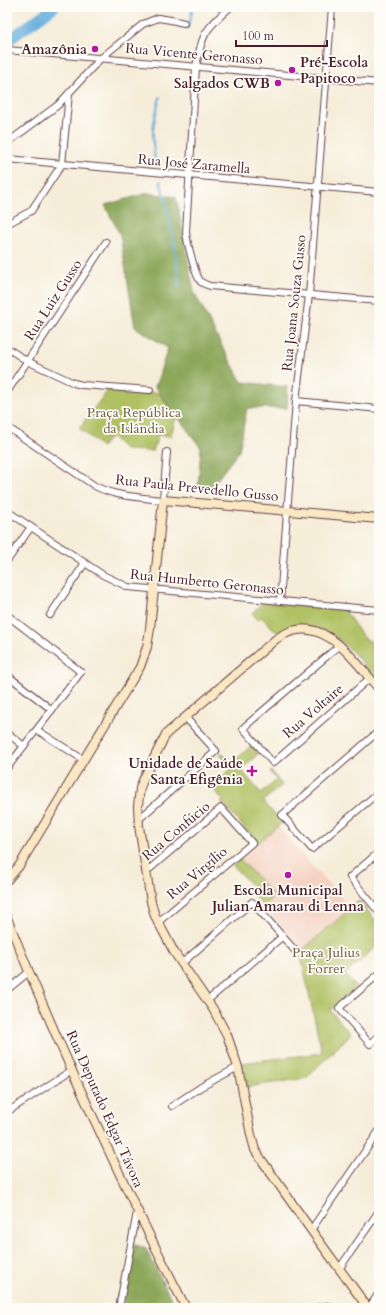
<svg xmlns="http://www.w3.org/2000/svg" width="386" height="1315" viewBox="0 0 386 1315" font-family="Cardo,serif">
<rect width="100%" height="100%" fill="#fdfcf7"/>
<filter id="ink" filterUnits="userSpaceOnUse"><feTurbulence type="fractalNoise" baseFrequency=".025" numOctaves="2"/><feDisplacementMap in="SourceGraphic" scale="8" xChannelSelector="R" yChannelSelector="G"/><feConvolveMatrix kernelMatrix="1 2 1 2 8 2 1 2 1" color-interpolation-filters="sRGB"/></filter>
<filter id="wash" filterUnits="userSpaceOnUse"><feTurbulence type="fractalNoise" baseFrequency=".012" numOctaves="4" result="noise"/><feDisplacementMap in="SourceGraphic" scale="16" xChannelSelector="R" yChannelSelector="G"/><feGaussianBlur stdDeviation="0.9" result="paint"/><feColorMatrix in="noise" values="0 0 0 0 0 0 0 0 0 0 0 0 0 0 0 0 0 1.4 0 .05"/><feComposite in="paint" operator="in"/></filter>
<g filter="url(#wash)">
<rect width="100%" height="100%" fill="#f6edd9"/>
<path fill="#f5d2c2" d="M277 826 350 908 302 950 263 906 274 896 240 859Z"/>
<g fill="#b0c164" stroke="#7d7048">
<path d="M108 390 159 393 176 417 171 436 158 435 153 451 125 450 111 436 102 447 79 428Z"/>
<path d="M263 602 344 610 364 638 379 646V683C358 659 337 625 302 627 293 627 285 628 278 633L261 617 258 620 252 613Z"/>
<path d="M251 746 258 754 241 770 261 793 277 780 270 772 271 771 282 785 263 801 282 823 258 843 221 802 223 800 211 787 232 768 220 754 222 753 231 764Z"/>
<path d="M240 859 274 896 263 906 254 896 258 892 233 866Z"/>
<path d="M359 901 379 924V944L345 974 356 987 330 1010 351 1034 306 1078 247 1087 241 1063 322 1053 300 952Z"/>
</g>
<g fill="#8ca75a" stroke="#6b6342">
<path d="M148 193 176 197 194 292 223 348 242 382 288 387 287 408H247L239 451 209 490 198 487 201 448 155 387 168 348 135 327 120 235 105 205Z"/>
<path d="M134 1245 145 1247 176 1308H123Z"/>
</g>
<g fill="none" stroke-linecap="round" stroke-linejoin="round">
<g stroke="#62acda" stroke-width="2">
<path d="M188 28 193 7"/>
<path d="M156 164C150 137 153 122 160 97"/>
<path d="M160 181C171 218 176 249 179 287"/>
</g>
<path stroke="#62acda" stroke-width="11" d="M7 44 10 39 54 7"/>
</g>
</g>
<g filter="url(#ink)">
<g fill="none" stroke-linecap="round" stroke-linejoin="round">
<g stroke="#643e45" stroke-width="8">
<g id="street">
<path d="M230 7C205 30 202 33 196 67L186 232C187 241 195 276 201 282 204 284 207 285 210 286L379 301"/>
<path d="M7 50 379 83"/>
<path d="M7 143 58 105 101 58 143 24 158 18 171 20 184 23"/>
<path d="M7 159 379 192"/>
<path d="M7 224 31 211 62 164 69 94"/>
<path d="M7 348 27 361 74 383 82 385 150 390"/>
<path d="M7 392 106 242"/>
<path d="M296 401 379 409"/>
<path d="M7 427 95 486C116 497 139 497 163 500L167 452"/>
<path d="M7 511 103 575 128 587 379 610"/>
<path d="M7 561 31 527"/>
<path d="M280 601 296 401 309 295 332 7"/>
<path d="M7 615 81 672 7 768"/>
<path d="M50 615 85 563"/>
<path d="M340 645 243 728 273 763 370 678"/>
<path d="M7 675 52 710"/>
<path d="M37 730 84 760"/>
<path d="M379 731 282 815 312 849 379 792"/>
<path d="M7 733 24 746"/>
<path d="M138 820 216 751 185 717"/>
<path d="M379 852 350 877 379 912"/>
<path d="M146 872 221 808 252 843 157 923"/>
<path d="M181 964 252 902 298 954"/>
<path d="M379 974 339 1008 370 1044 379 1035"/>
<path d="M7 990 29 972"/>
<path d="M207 1001 283 936"/>
<path d="M172 1106 201 1087 238 1067"/>
<path d="M7 1112 72 1070"/>
<path d="M311 1230 379 1131"/>
<path d="M339 1269 379 1211"/>
<path d="M119 1308 137 1212"/>
<path d="M316 1308 327 1306 332 1308"/>
<path d="M369 1308 379 1293"/>
</g>
</g>
<g stroke="#643e45" stroke-width="10">
<g id="secondary">
<path d="M7 880 19 866 140 667 147 647 150 629 163 500 379 519"/>
<path d="M7 918C60 1050 121 1181 186 1308"/>
<path d="M368 1308 311 1230 263 1162 255 1150 251 1135 238 1067 227 1035 213 1009 174 952 155 916 151 902 139 826 138 806 140 788 143 780 166 734 276 639C320 608 353 659 379 689"/>
</g>
</g>
<use href="#street" stroke="#fff" stroke-width="6"/>
<use href="#secondary" stroke="#fae7c3" stroke-width="8"/>
</g>
</g>
<g fill="#b5179e" stroke="#fdfcf7" stroke-width="1.5">
<circle cx="95" cy="49" r="4"/>
<circle cx="292" cy="70" r="4"/>
<circle cx="278" cy="83" r="4"/>
<path d="M250 765h4v4h4v4h-4v4h-4v-4h-4v-4h4z"/>
<circle cx="288" cy="875" r="4"/>
</g>
<g text-anchor="middle" dominant-baseline="central" stroke-width="3.5" stroke-linejoin="round" paint-order="stroke">
<g font-size="14" font-weight="bold" fill="#4a1f2b" stroke="#fdfcf7" text-anchor="end">
<text x="87" y="49">Amazônia</text>
<text x="300" y="62" text-anchor="start">Pré-Escola<tspan x="300" dy="16">Papitoco</tspan></text>
<text x="270" y="83">Salgados CWB</text>
<text x="243" y="763">Unidade de Saúde<tspan x="243" dy="16">Santa Efigênia</tspan></text>
<text x="288" y="890" text-anchor="middle">Escola Municipal<tspan x="288" dy="16">Julian Amarau di Lenna</tspan></text>
</g>
<g font-size="14" fill="#4a1f2b" stroke="#fdfcf7">
<text transform="translate(194 54) rotate(5)">Rua Vicente Geronasso</text>
<text transform="translate(194 164) rotate(5)">Rua José Zaramella</text>
<text transform="translate(53 300) rotate(-57)">Rua Luiz Gusso</text>
<text transform="translate(294 303) rotate(-84)">Rua Joana Souza Gusso</text>
<text transform="translate(197 488) rotate(6)">Rua Paula Prevedello Gusso</text>
<text transform="translate(207 582) rotate(6)">Rua Humberto Geronasso</text>
<text transform="translate(313 711) rotate(-41)">Rua Voltaire</text>
<text transform="translate(176 831) rotate(-40)">Rua Confúcio</text>
<text transform="translate(197 873) rotate(-40)">Rua Virgílio</text>
<text transform="translate(105 1109) rotate(66)">Rua Deputado Edgar Távora</text>
</g>
<g font-size="14" fill="#6e583f" stroke="#fdfcf7">
<text x="134" y="412">Praça República<tspan x="134" dy="16">da Islândia</tspan></text>
<text x="326" y="952">Praça Julius<tspan x="326" dy="16">Forrer</tspan></text>
</g>
</g>
<rect width="386" height="1315" fill="none" stroke="#fdfcf7" stroke-width="24"/>
<path d="M236 40v6h91v-6" fill="none" stroke="#4a1f2b" stroke-width="2"/>
<text x="242" y="40" font-size="12" fill="#4a1f2b" stroke="#fdfcf7" stroke-width="3" paint-order="stroke">100 m</text>
</svg>
